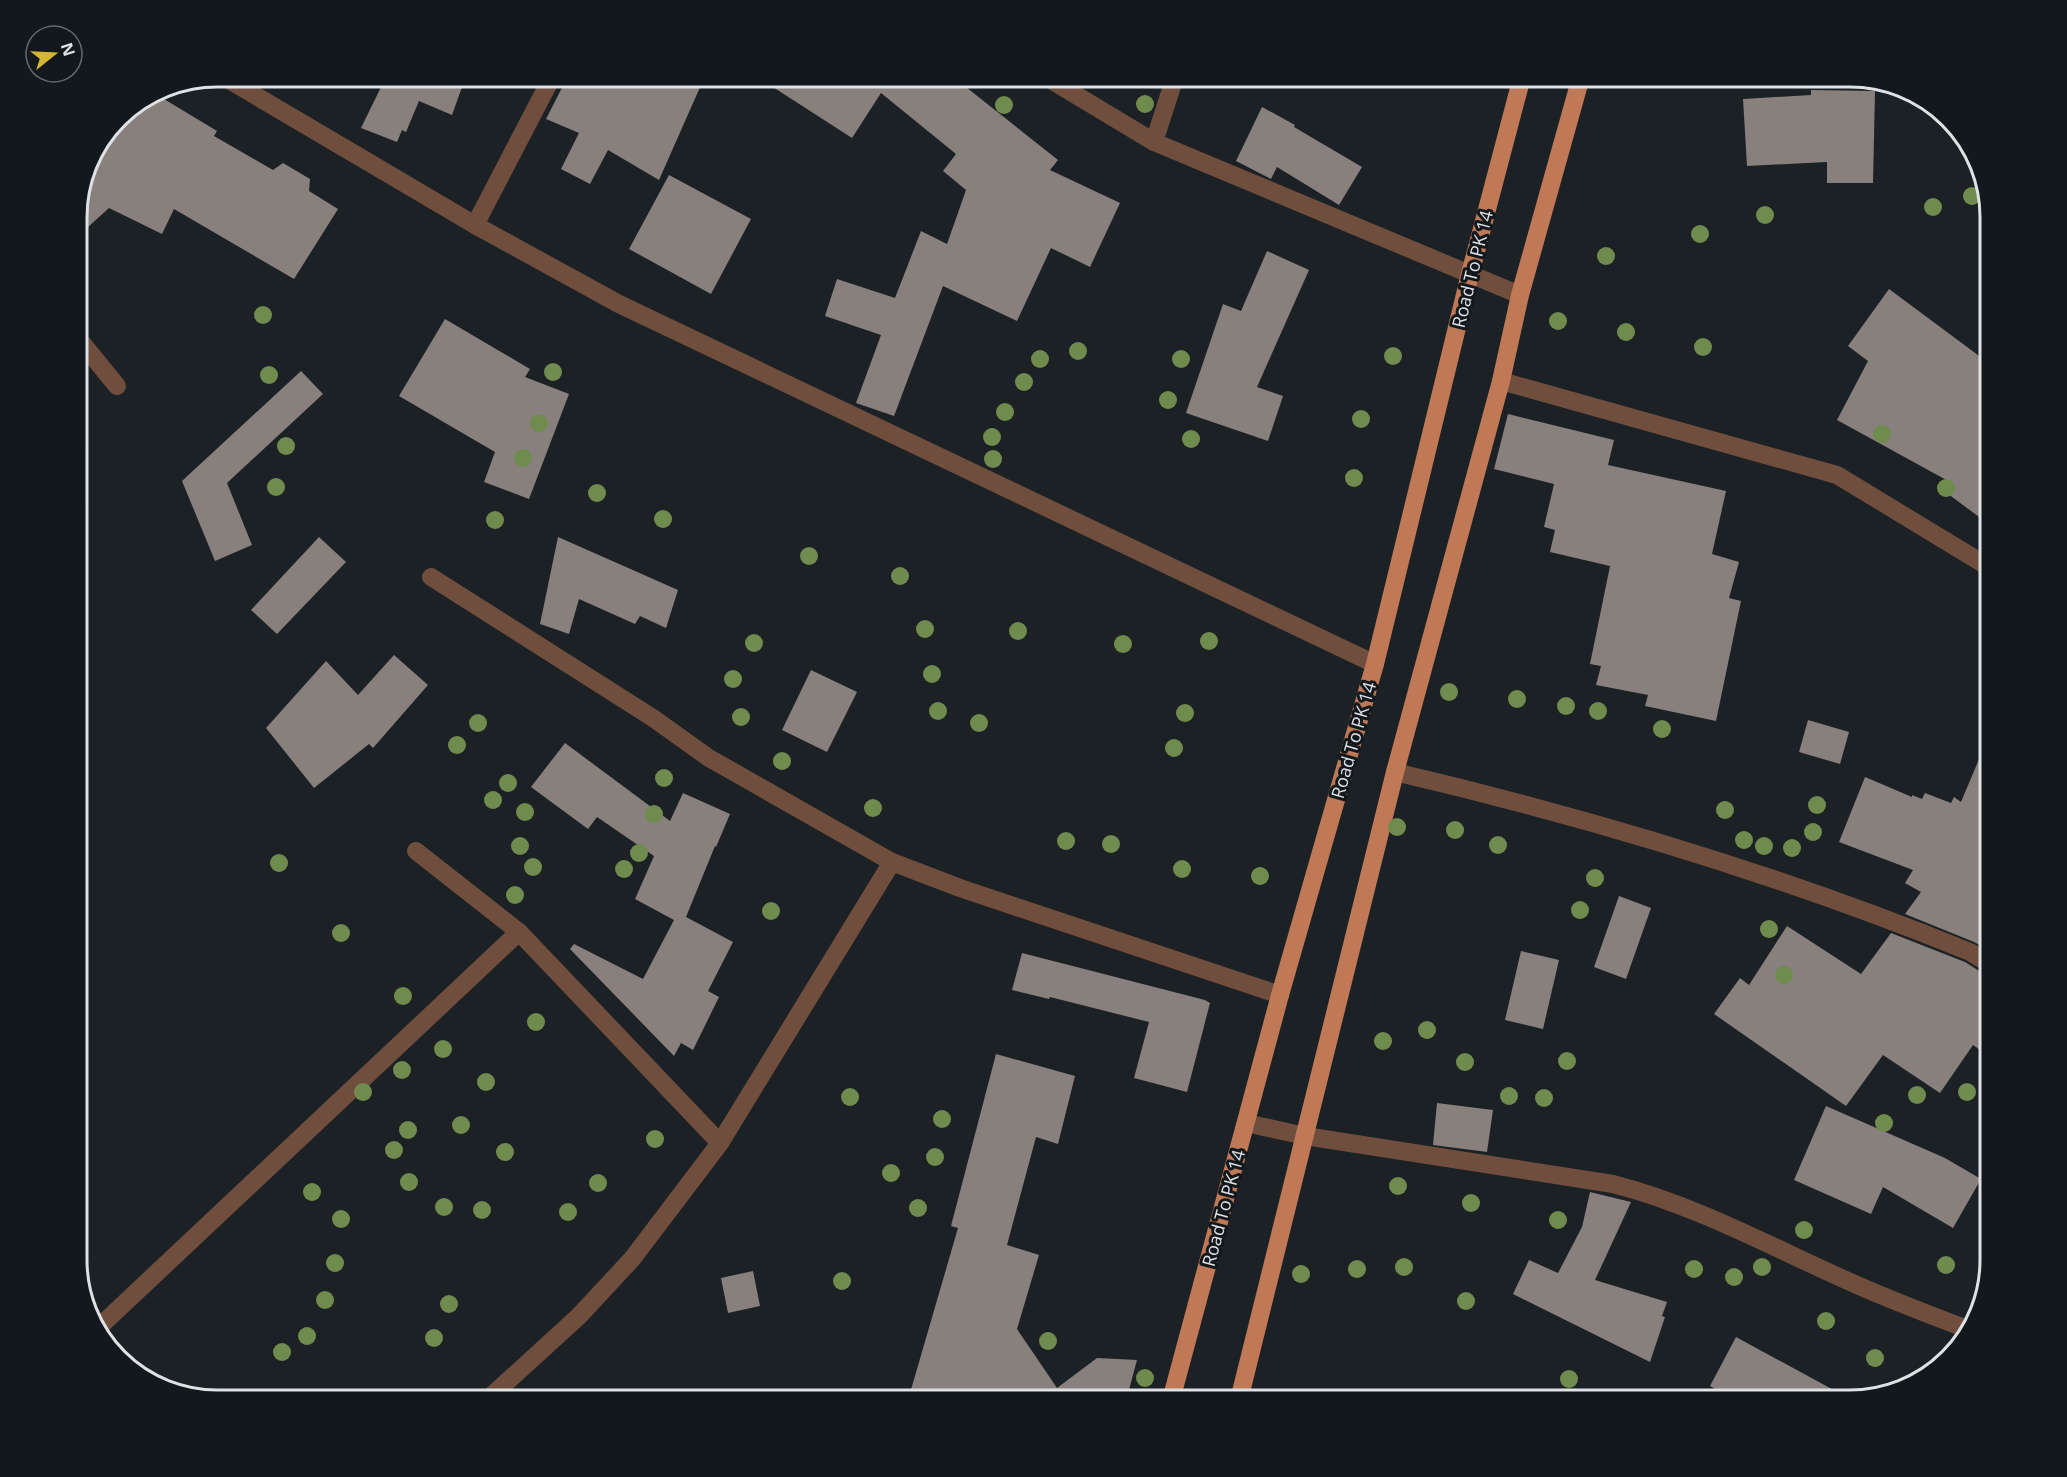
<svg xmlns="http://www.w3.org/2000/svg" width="2067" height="1477" viewBox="0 0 2067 1477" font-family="'Open Sans',sans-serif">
<rect width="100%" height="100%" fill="#1b2125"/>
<g fill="#88807c">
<path d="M362 76H466L452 115 419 101 406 132 402 130 397 142 361 128 382 85Z"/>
<path d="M568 76H625L644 86 649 76H705L659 180 608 150 590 184 561 169 579 133 546 119Z"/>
<path d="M756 76H952L1058 160 1050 170 1120 203 1090 267 1051 248 1017 321 943 286 894 416 856 403 881 335 825 316 837 279 895 298 921 231 947 244 966 190 943 171 956 154 881 93 852 138Z"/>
<path d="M1811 90 1875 91 1873 183H1827V162L1747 166 1743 99 1811 95Z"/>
<path d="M154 93 217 131 214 136 273 170 283 163 310 179 309 191 338 209 294 279 174 209 162 234 109 208 77 237V208L91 155 124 112Z"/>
<path d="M1262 107 1295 125 1294 127 1362 167 1339 205 1277 167 1271 179 1236 161Z"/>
<path d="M669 175 751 219 711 294 629 249Z"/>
<path d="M1267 251 1309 270 1257 387 1283 396 1268 441 1186 413 1223 304 1241 311Z"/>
<path d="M1889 289 1990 364V525L1944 491 1950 482 1837 420 1868 361 1848 346Z"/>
<path d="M445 319 530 369 525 377 569 394 529 499 484 482 495 452 399 396Z"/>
<path d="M301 371 323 394 227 483 252 545 215 561 182 481Z"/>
<path d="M1508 414 1614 440 1608 465 1726 491 1712 554 1739 562 1729 598 1741 601 1716 721 1645 706 1648 695 1596 685 1601 666 1590 664 1610 566 1550 552 1555 530 1544 527 1554 484 1494 469Z"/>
<path d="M319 537 346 562 277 634 251 610Z"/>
<path d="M558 537 678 590 666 628 640 616 635 624 579 599 569 634 540 624Z"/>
<path d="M394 655 428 685 373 748 369 744 314 788 266 728 326 661 358 695Z"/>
<path d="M811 670 857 692 827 752 782 730Z"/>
<path d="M1808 720 1849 732 1840 764 1799 752Z"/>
<path d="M1990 733V951L1974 942 1905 914 1921 892 1905 883 1913 870 1839 842 1865 777 1912 797V795L1922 799 1925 793 1951 803 1954 797 1961 802Z"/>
<path d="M565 743 670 821 683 793 730 814 716 847 715 846 686 917 733 942 708 991 719 997 693 1050 681 1043 674 1056 570 949 574 944 643 979 674 920 635 899 654 856 597 817 588 829 531 787Z"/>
<path d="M1619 896 1651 908 1626 979 1594 967Z"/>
<path d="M1787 926 1861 974 1891 933 1965 962 1984 974 1990 975V1057L1973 1045 1940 1093 1883 1055 1846 1106 1714 1014 1740 978 1749 985Z"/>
<path d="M1521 951 1559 960 1543 1029 1505 1020Z"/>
<path d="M1022 953 1205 1000 1210 1003 1187 1092 1134 1078 1149 1022 1050 997 1049 999 1012 990Z"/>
<path d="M996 1054 1075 1076 1058 1144 1036 1137 1007 1245 1039 1255 1017 1329 1057 1388 1097 1358 1137 1360 1126 1401 908 1400 958 1228 951 1226Z"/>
<path d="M1437 1103 1493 1110 1487 1152 1433 1145Z"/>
<path d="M1826 1106 1945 1158 1981 1179 1953 1228 1883 1187 1871 1214 1794 1180Z"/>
<path d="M1590 1192 1631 1202 1595 1280 1667 1302 1662 1316 1665 1317 1650 1362 1513 1294 1529 1260 1558 1273 1582 1227Z"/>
<path d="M753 1271 760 1306 728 1313 721 1278Z"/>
<path d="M1736 1337 1852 1400 1736 1401 1710 1386Z"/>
</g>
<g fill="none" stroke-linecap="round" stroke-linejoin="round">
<g stroke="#704e3d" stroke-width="18">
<path d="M224 77 475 225 619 304 1375 664"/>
<path d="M1046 77 1154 142 1520 295"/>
<path d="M1154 142 1175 77"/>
<path d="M475 225 552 77"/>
<path d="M77 337 117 386"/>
<path d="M1501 381 1837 475 1982 563 1990 570"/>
<path d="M431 577 653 718 709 758 892 862 960 888 1280 995"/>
<path d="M1395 772C1591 818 1784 876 1970 952L1990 964"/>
<path d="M416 851 519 932 720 1143"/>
<path d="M1246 1123 1305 1136 1613 1184C1699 1206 1777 1250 1857 1285 1893 1301 1930 1315 1967 1329"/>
<path d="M97 1329 519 932"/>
<path d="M487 1400 579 1316 632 1259 720 1143 892 862"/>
</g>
<g stroke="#c07956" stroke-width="18">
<path d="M1171 1400 1280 995 1375 664 1470 274 1522 77"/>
<path d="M1239 1400 1395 772 1501 381 1520 295 1581 77"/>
</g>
</g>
<g fill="#708b4e">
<circle cx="1145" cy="104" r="9"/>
<circle cx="1004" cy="105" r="9"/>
<circle cx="1972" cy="196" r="9"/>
<circle cx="1933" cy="207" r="9"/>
<circle cx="1765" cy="215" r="9"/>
<circle cx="1700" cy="234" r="9"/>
<circle cx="1606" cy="256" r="9"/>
<circle cx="263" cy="315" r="9"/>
<circle cx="1558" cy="321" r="9"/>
<circle cx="1626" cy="332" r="9"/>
<circle cx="1703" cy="347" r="9"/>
<circle cx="1078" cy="351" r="9"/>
<circle cx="1393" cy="356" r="9"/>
<circle cx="1040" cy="359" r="9"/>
<circle cx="1181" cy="359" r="9"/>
<circle cx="553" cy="372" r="9"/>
<circle cx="269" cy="375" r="9"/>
<circle cx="1024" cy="382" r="9"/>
<circle cx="1168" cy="400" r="9"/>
<circle cx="1005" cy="412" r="9"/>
<circle cx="1361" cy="419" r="9"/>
<circle cx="539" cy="423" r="9"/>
<circle cx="1882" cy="434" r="9"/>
<circle cx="992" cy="437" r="9"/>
<circle cx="1191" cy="439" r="9"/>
<circle cx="286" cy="446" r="9"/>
<circle cx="523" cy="458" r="9"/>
<circle cx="993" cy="459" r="9"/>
<circle cx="1354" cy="478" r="9"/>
<circle cx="276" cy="487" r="9"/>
<circle cx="1946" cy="488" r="9"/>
<circle cx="597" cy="493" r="9"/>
<circle cx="663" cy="519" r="9"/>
<circle cx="495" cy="520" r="9"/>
<circle cx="809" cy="556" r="9"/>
<circle cx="900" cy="576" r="9"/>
<circle cx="925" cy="629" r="9"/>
<circle cx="1018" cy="631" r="9"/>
<circle cx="1209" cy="641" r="9"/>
<circle cx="754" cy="643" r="9"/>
<circle cx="1123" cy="644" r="9"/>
<circle cx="932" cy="674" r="9"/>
<circle cx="733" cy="679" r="9"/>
<circle cx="1449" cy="692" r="9"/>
<circle cx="1517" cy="699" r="9"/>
<circle cx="1566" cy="706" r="9"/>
<circle cx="938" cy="711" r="9"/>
<circle cx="1598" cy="711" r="9"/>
<circle cx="1185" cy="713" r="9"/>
<circle cx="741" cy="717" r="9"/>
<circle cx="478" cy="723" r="9"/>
<circle cx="979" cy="723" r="9"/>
<circle cx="1662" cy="729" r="9"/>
<circle cx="457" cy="745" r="9"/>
<circle cx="1174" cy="748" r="9"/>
<circle cx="782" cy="761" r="9"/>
<circle cx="664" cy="778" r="9"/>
<circle cx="508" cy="783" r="9"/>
<circle cx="493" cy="800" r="9"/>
<circle cx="1817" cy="805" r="9"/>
<circle cx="873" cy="808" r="9"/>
<circle cx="1725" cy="810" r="9"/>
<circle cx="525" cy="812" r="9"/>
<circle cx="654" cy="814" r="9"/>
<circle cx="1397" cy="827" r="9"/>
<circle cx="1455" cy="830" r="9"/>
<circle cx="1813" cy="832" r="9"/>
<circle cx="1744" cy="840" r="9"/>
<circle cx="1066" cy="841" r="9"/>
<circle cx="1111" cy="844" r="9"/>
<circle cx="1498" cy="845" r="9"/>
<circle cx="520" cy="846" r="9"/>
<circle cx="1764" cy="846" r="9"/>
<circle cx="1792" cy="848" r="9"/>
<circle cx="639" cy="853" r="9"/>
<circle cx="279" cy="863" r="9"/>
<circle cx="533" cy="867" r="9"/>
<circle cx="624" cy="869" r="9"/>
<circle cx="1182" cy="869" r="9"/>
<circle cx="1260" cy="876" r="9"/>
<circle cx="1595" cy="878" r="9"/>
<circle cx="515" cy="895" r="9"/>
<circle cx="1580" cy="910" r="9"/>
<circle cx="771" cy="911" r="9"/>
<circle cx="1769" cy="929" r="9"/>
<circle cx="341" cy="933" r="9"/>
<circle cx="1784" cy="975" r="9"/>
<circle cx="403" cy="996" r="9"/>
<circle cx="536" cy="1022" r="9"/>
<circle cx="1427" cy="1030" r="9"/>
<circle cx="1383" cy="1041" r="9"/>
<circle cx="443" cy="1049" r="9"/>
<circle cx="1567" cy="1061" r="9"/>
<circle cx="1465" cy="1062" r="9"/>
<circle cx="402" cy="1070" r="9"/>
<circle cx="486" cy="1082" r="9"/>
<circle cx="363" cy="1092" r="9"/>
<circle cx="1967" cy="1092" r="9"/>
<circle cx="1917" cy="1095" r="9"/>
<circle cx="1509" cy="1096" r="9"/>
<circle cx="850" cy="1097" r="9"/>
<circle cx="1544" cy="1098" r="9"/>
<circle cx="942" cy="1119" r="9"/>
<circle cx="1884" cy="1123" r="9"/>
<circle cx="461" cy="1125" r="9"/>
<circle cx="408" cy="1130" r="9"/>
<circle cx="655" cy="1139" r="9"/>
<circle cx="394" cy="1150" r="9"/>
<circle cx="505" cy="1152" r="9"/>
<circle cx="935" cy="1157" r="9"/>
<circle cx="891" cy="1173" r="9"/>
<circle cx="409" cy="1182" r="9"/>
<circle cx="598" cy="1183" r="9"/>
<circle cx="1398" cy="1186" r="9"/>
<circle cx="312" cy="1192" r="9"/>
<circle cx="1471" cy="1203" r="9"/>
<circle cx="444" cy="1207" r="9"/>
<circle cx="918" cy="1208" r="9"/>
<circle cx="482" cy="1210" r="9"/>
<circle cx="568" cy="1212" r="9"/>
<circle cx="341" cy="1219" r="9"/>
<circle cx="1558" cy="1220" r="9"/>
<circle cx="1804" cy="1230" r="9"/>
<circle cx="335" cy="1263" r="9"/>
<circle cx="1946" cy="1265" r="9"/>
<circle cx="1404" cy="1267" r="9"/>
<circle cx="1762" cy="1267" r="9"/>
<circle cx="1357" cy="1269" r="9"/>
<circle cx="1694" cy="1269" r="9"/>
<circle cx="1301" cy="1274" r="9"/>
<circle cx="1734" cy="1277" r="9"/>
<circle cx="842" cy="1281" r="9"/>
<circle cx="325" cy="1300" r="9"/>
<circle cx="1466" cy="1301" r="9"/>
<circle cx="449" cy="1304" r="9"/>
<circle cx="1826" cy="1321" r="9"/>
<circle cx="307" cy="1336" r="9"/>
<circle cx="434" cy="1338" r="9"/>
<circle cx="1048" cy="1341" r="9"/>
<circle cx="282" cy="1352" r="9"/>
<circle cx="1875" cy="1358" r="9"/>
<circle cx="1145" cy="1378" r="9"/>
<circle cx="1569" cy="1379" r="9"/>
</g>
<g text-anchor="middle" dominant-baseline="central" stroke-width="6" stroke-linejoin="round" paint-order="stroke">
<g font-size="18" fill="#dfe2e5" stroke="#12181c">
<text transform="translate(1472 269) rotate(-76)">Road To PK 14</text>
<text transform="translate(1353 740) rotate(-74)">Road To PK 14</text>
<text transform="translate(1223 1208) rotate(-75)">Road To PK 14</text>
</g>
</g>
<path d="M0 0H2067V1477H0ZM217 87H1850A130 130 0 0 1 1980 217V1260A130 130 0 0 1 1850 1390H217A130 130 0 0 1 87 1260V217A130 130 0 0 1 217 87Z" fill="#12181c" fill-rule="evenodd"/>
<path fill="none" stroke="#dfe2e5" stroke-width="3" d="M217 87H1850A130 130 0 0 1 1980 217V1260A130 130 0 0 1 1850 1390H217A130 130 0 0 1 87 1260V217A130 130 0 0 1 217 87Z"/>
<g transform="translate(54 54) rotate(72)"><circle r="28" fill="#12181c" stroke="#64696c" stroke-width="1.5"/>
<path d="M0-4.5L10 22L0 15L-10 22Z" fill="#d4b635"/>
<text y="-9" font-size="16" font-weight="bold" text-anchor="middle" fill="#dfe2e5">N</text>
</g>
</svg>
